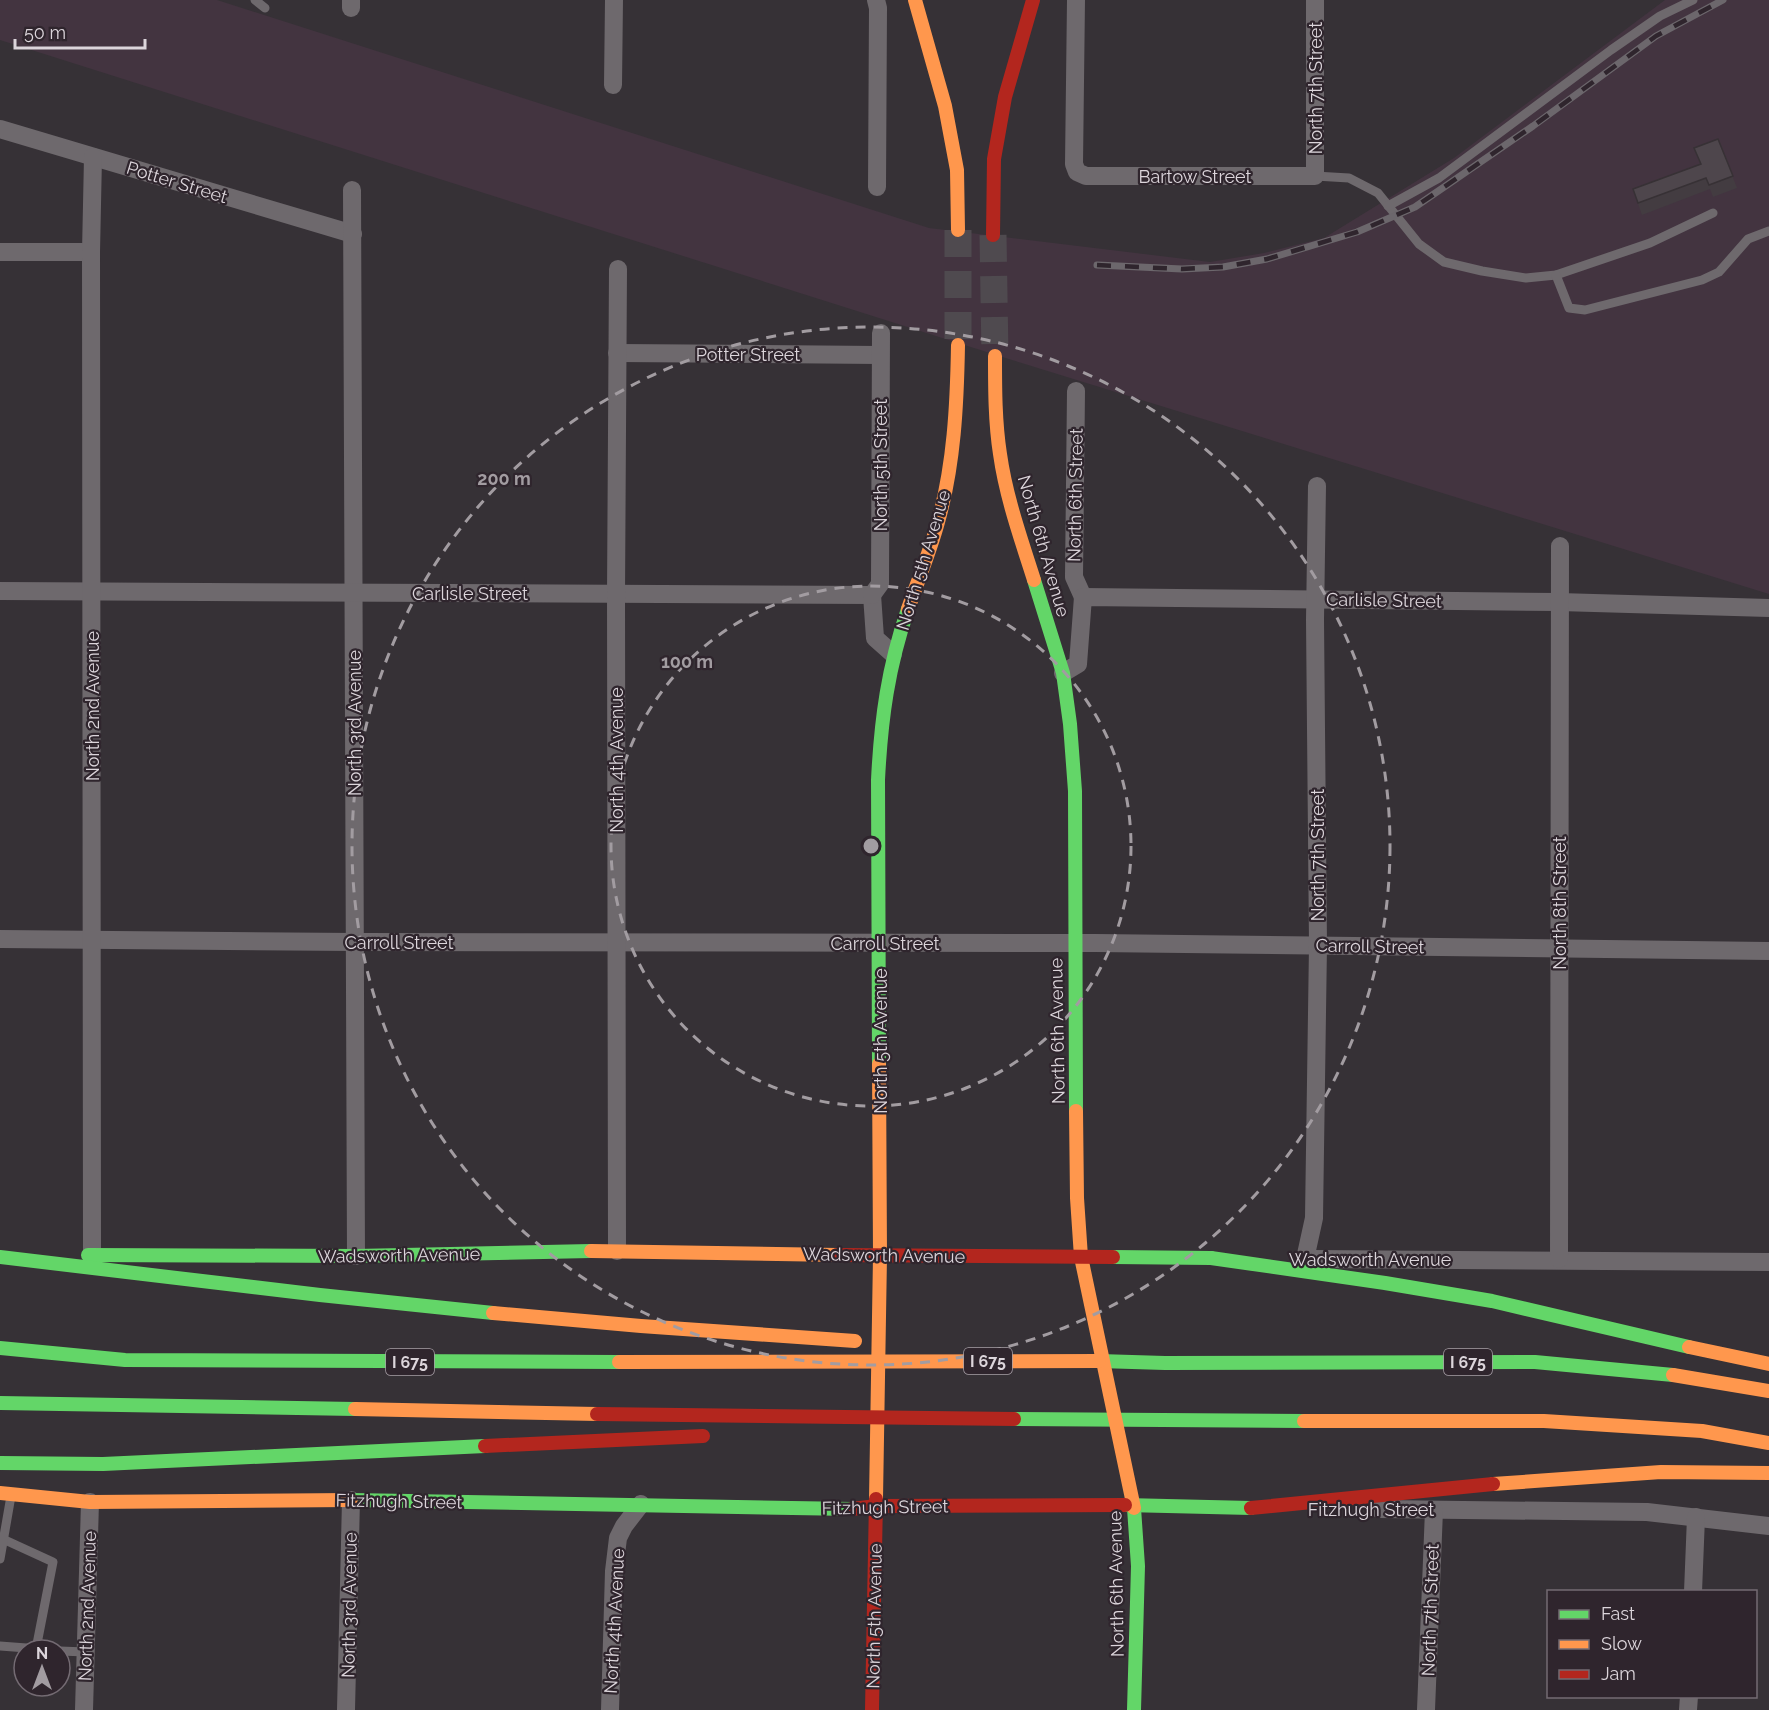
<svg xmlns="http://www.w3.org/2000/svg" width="1769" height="1710" viewBox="0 0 1769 1710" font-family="Raleway,sans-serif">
<rect width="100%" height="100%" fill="#363136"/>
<path fill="#433440" d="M0 0H217L929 228 1210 262 1264 253 1324 238 1454 158 1665 0H1769V594L1012 360 0 40Z"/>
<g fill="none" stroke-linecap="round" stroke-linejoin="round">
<g stroke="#4f4a4f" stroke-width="27" stroke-dasharray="27 14" stroke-linecap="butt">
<path d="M958 230V345"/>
<path d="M993 235 995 356"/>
</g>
<g stroke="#6e696d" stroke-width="9">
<path d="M255 0 265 8"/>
<path d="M1315 176 1349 178 1378 193 1419 244 1444 262 1482 271 1526 278 1556 275 1650 243 1713 213"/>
<path d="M1388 206 1439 178 1611 50 1660 16 1693 0"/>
<path d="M1556 275 1569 308 1585 310 1702 280 1719 272 1748 239 1769 231"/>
<path d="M5 1540 53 1562 36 1649"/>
<path d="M0 1559 11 1496"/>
<path d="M0 1646 53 1650"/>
<path d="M60 1651 86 1652"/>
</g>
<g stroke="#6e696d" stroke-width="18">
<path d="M876 0 878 8 877 187"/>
<path d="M1076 0 1074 164 1077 172 1086 176H1315V0"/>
<path d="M351 8V0"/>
<path d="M613 85 614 0"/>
<path d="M0 129 353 234"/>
<path d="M352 190 356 1256"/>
<path d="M0 252H91"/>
<path d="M617 353 880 355"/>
<path d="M1076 391 1074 577 1083 597"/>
<path d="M0 591 872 595 875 638 893 654"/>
<path d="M872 595 880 584 881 333"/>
<path d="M1063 673 1078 664 1083 597 1559 602 1769 608"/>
<path d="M0 939 356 942 1096 943 1769 951"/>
<path d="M617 1251 616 594 618 269"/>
<path d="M92 1255 91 252 93 157"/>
<path d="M1305 1259 1314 1218 1318 945 1315 620 1317 486"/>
<path d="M1312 1259 1769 1262"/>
<path d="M1559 1259 1560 546"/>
<path d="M1379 1509 1647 1512 1769 1526"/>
<path d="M1693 1592 1696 1517"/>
<path d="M84 1710 90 1502"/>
<path d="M346 1710 351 1500"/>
<path d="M610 1710 614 1571 618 1538 624 1526 641 1504"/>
<path d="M1426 1710 1434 1510"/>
<path d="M1688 1710 1689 1696"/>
</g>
<g stroke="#63d668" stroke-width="14">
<path d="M1034 580 1063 673 1070 724 1075 791 1076 1111"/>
<path d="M879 1064 878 780C881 719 888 667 908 609"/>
<path d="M88 1255 356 1256 591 1251"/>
<path d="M0 1257 320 1295 493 1313"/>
<path d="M1113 1257 1211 1258"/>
<path d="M1211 1258 1385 1283 1492 1301 1689 1347"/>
<path d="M0 1348 125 1360 619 1362"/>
<path d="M1099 1361 1165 1363 1535 1362 1673 1375"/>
<path d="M0 1403 355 1409"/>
<path d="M1014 1419 1304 1421"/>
<path d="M0 1463 103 1464 485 1446"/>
<path d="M351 1500 852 1509"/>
<path d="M1125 1505 1251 1508"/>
<path d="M1134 1710 1138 1566 1134 1508"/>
</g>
<g stroke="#ff974d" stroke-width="14">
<path d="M915 0 945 106 957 170 958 230"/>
<path d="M995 356C995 388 995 422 1000 454 1006 497 1021 539 1034 580"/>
<path d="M908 609C918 580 930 552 938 522 954 465 957 405 958 345"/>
<path d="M1076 1111 1077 1198 1081 1257 1134 1508"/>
<path d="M591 1251 837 1255"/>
<path d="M493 1313 641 1326 855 1341"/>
<path d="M1689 1347 1769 1364"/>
<path d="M619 1362 1099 1361"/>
<path d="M1673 1375 1769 1391"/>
<path d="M355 1409 597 1414"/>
<path d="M1304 1421H1544L1702 1431 1769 1443"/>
<path d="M1493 1484 1661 1472 1769 1473"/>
<path d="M0 1493 90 1502 351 1500"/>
<path d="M876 1499 880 1256 879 1064"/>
</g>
<g stroke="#b3261e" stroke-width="14">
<path d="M993 235 994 159 1005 97 1033 0"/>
<path d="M837 1255 1113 1257"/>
<path d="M597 1414 1014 1419"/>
<path d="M485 1446 703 1436"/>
<path d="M1251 1508 1493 1484"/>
<path d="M852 1509 876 1506 1125 1505"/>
<path d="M872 1710 876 1499"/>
</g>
<g stroke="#6c676c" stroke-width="7">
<path id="rail" d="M1097 265 1182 269 1223 267 1267 259 1357 232 1415 207 1533 126 1656 36 1723 0"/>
</g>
<use href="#rail" stroke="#2f252d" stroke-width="4.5" stroke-dasharray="14" stroke-linecap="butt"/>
</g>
<path fill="#433c41" d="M1718 139 1737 188 1713 197 1710 189 1642 215 1633 189 1700 164 1694 148Z"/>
<path fill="#4e464c" stroke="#373135" stroke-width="1.5" d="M1718 139 1733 176 1709 185 1706 178 1638 203 1633 189 1701 164 1694 148Z"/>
<g fill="none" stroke="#a29ca1" stroke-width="3" stroke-dasharray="10 8">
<circle cx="871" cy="846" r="260"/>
<circle cx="871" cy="846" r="519"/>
</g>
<g text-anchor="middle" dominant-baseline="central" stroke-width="4.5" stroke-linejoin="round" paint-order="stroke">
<g fill="#2f252d" stroke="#a8a0a7" stroke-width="1.5">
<rect x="964" y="1348" width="48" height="26" rx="4.5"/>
<rect x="386" y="1349" width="48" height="26" rx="4.5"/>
<rect x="1444" y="1349" width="48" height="26" rx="4.5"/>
</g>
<g font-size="16" font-weight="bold" fill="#dcd5db">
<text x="988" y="1361">I 675</text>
<text x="410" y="1362">I 675</text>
<text x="1468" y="1362">I 675</text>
</g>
<g font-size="18" fill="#dcd5db" stroke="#2f252d">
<text transform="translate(1315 88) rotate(-90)">North 7th Street</text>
<text x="1195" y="176">Bartow Street</text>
<text transform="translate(177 182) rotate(17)">Potter Street</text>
<text x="748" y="354">Potter Street</text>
<text transform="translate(880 465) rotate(-90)">North 5th Street</text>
<text transform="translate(1075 495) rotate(-89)">North 6th Street</text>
<text transform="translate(1044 546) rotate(74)">North 6th Avenue</text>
<text transform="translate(923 560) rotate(-73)">North 5th Avenue</text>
<text x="470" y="593">Carlisle Street</text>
<text transform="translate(1384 600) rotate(1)">Carlisle Street</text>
<text transform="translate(92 706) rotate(-90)">North 2nd Avenue</text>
<text transform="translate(354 723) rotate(-90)">North 3rd Avenue</text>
<text transform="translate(616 760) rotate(-90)">North 4th Avenue</text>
<text transform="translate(1317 855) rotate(-90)">North 7th Street</text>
<text transform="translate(1559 903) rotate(-90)">North 8th Street</text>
<text x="399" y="942">Carroll Street</text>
<text x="885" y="943">Carroll Street</text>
<text transform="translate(1370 946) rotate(1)">Carroll Street</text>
<text transform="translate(1057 1031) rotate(-91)">North 6th Avenue</text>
<text transform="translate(880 1041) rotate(-90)">North 5th Avenue</text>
<text transform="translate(399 1255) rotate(-1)">Wadsworth Avenue</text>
<text transform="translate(884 1255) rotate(1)">Wadsworth Avenue</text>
<text x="1370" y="1259">Wadsworth Avenue</text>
<text transform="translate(399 1501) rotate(1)">Fitzhugh Street</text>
<text transform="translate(885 1507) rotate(-1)">Fitzhugh Street</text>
<text x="1371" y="1509">Fitzhugh Street</text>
<text transform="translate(1116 1584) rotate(-91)">North 6th Avenue</text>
<text transform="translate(349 1605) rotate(-89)">North 3rd Avenue</text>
<text transform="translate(87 1606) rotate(-88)">North 2nd Avenue</text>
<text transform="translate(1430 1610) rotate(-88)">North 7th Street</text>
<text transform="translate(874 1616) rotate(-89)">North 5th Avenue</text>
<text transform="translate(614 1621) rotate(-87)">North 4th Avenue</text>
</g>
</g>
<circle cx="871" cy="846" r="9" fill="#a29ca1" stroke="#2f252d" stroke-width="3"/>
<g font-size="18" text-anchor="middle" font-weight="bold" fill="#a29ca1" stroke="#2f252d" stroke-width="4.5" stroke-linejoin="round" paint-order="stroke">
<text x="504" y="485">200 m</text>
<text x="687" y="668">100 m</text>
</g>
<rect x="1547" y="1590" width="210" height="108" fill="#2f252d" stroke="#746b73" stroke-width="1.5"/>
<rect x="1559" y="1610" width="30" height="9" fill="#63d668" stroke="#746b73" stroke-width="1.5"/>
<text x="1601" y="1620" font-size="18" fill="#dcd5db">Fast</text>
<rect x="1559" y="1640" width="30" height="9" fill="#ff974d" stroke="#746b73" stroke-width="1.5"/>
<text x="1601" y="1650" font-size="18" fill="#dcd5db">Slow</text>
<rect x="1559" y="1670" width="30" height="9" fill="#b3261e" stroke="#746b73" stroke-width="1.5"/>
<text x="1601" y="1680" font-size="18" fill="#dcd5db">Jam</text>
<g transform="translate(42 1668)"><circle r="28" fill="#2f252d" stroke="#746b73" stroke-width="1.5"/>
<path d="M0-4.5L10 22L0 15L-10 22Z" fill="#a29ca1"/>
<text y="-9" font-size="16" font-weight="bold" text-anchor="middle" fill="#dcd5db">N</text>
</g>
<path d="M15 39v9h130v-9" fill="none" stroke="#dcd5db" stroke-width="3"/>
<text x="24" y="39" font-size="18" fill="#dcd5db" stroke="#2f252d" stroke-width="4.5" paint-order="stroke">50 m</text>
</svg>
